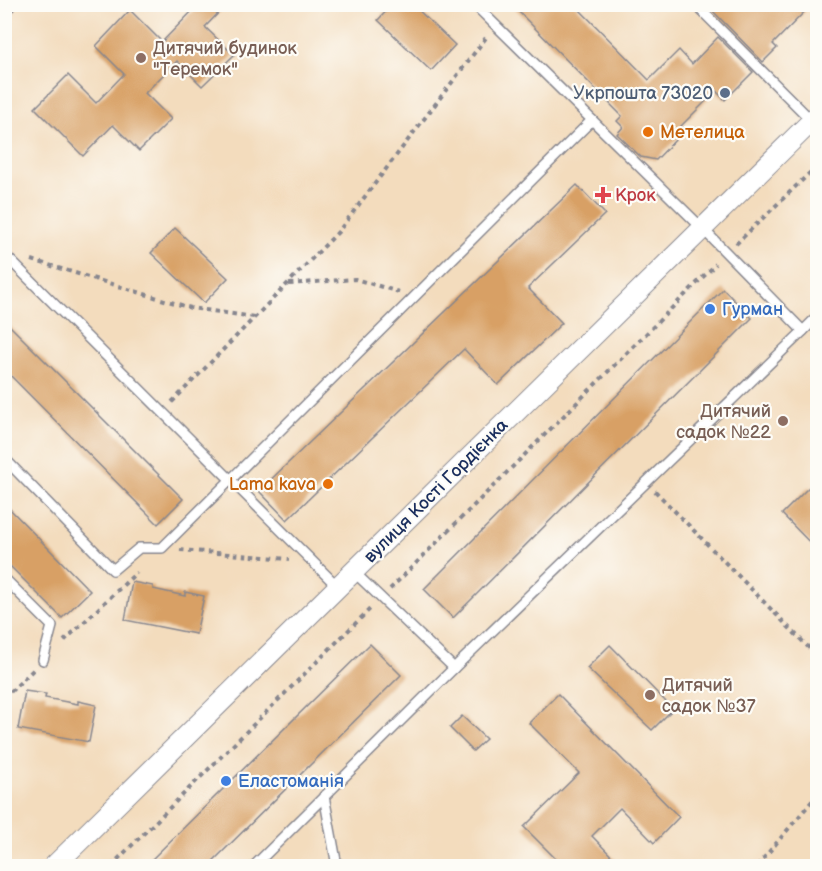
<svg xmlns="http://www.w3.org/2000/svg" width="822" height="871" viewBox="0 0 822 871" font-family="'Balsamiq Sans',sans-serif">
<rect width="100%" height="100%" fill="#fdfcf7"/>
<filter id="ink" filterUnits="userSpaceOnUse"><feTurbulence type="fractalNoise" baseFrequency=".0167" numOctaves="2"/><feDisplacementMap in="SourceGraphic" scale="12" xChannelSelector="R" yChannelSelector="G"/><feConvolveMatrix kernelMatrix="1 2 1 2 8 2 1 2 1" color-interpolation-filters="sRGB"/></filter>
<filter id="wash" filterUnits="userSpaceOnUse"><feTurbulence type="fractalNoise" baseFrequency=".008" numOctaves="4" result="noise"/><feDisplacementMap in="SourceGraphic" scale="24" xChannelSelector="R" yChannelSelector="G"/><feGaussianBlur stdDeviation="1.35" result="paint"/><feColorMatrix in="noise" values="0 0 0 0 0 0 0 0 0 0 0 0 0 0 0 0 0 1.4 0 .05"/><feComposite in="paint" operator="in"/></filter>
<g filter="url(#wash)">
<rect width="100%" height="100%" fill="#f3dcbd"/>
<g id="blocks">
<g fill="#d8a065">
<path d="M199 4H227L205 27 234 55 202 86 177 61 145 93 171 119 139 151 113 125 83 156 35 108 68 75 96 103 124 74 96 46 130 10 162 42Z"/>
<path d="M393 4H412L455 45 431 71 378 20Z"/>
<path d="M511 4H574L649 80 679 50 692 64 718 37 753 72 725 100 716 91 676 131 680 135 656 160 641 157 617 134 623 127 617 121 622 116Z"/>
<path d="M706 4H812L773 44 777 48 763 62Z"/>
<path d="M577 185 605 214 528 288 562 323 498 385 464 349 287 520 259 491Z"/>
<path d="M175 228 228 278 204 303 151 253Z"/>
<path d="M723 289 752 318 453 618 424 589Z"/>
<path d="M4 320 183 499 158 524 4 369Z"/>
<path d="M809 487 818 496V551L782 514Z"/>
<path d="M4 503 90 591 62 618 4 560Z"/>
<path d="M132 582 153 586V589L185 596V592L204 596 196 634 125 620Z"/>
<path d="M370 644 401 675 207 867H144Z"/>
<path d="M610 645 673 709 652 730 587 668Z"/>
<path d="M25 691 46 694 45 698 78 704V701L96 705 89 742 18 729Z"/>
<path d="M558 694 679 817 654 843 620 808 592 836 622 867H564L524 827 579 773 529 723Z"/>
<path d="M462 716 486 739 473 751 450 728Z"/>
</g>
</g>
</g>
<g filter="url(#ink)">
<use href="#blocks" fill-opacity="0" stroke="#87868e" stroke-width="1.5"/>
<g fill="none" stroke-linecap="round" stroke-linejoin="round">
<g stroke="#87868e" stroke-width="12">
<g id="lane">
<path d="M474 4 703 229 803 331 818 316"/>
<path d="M695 4 812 121"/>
<path d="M4 254 338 587"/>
<path d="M4 458 113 570 139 548H162L592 120"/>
<path d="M354 572 454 668 803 331"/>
<path d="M4 578 52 626 43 660"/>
<path d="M324 796 337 866"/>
<path d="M254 866 454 668"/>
</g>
</g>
<g stroke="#87868e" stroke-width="22">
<path id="street" d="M54 866 818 115"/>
</g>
<g stroke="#87868e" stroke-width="4" stroke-dasharray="4.5 4.5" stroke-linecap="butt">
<path d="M451 4 461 14"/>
<path d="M4 18 18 4"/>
<path d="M736 244 818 165"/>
<path d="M32 260 191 308 254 317"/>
<path d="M289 284 355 279 399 292"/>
<path d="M172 402 338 232 488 35"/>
<path d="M655 491 818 657"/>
<path d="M180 550 289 559"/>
<path d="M390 589 716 264"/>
<path d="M64 641 137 572"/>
<path d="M4 698 34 669"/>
<path d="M111 866 372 607"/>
<path d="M757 866 818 794"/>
</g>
<use href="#lane" stroke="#fff" stroke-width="9"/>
<use href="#street" stroke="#fff" stroke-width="20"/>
</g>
</g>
<g fill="#8d6e63" stroke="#fdfcf7" stroke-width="2">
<circle cx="141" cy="58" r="6"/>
<circle cx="783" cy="421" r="6"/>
<circle cx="650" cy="695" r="6"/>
</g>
<circle fill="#5c6f8a" stroke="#fdfcf7" stroke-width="2" cx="725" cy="93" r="6"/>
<g fill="#e8710a" stroke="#fdfcf7" stroke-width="2">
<circle cx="648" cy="132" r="6"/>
<circle cx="328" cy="484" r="6"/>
</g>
<path fill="#e0444e" stroke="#fdfcf7" stroke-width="2" d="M600 186h6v6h6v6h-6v6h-6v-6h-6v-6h6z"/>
<g fill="#3f7fe0" stroke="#fdfcf7" stroke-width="2">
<circle cx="710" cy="309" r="6"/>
<circle cx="226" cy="781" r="6"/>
</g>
<g text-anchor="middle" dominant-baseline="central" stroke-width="4.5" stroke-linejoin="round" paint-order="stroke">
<g font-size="18" fill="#785e54" stroke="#fdfcf7" text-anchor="start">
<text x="153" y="48">Дитячий будинок<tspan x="153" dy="21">"Теремок"</tspan></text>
<text x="771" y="411" text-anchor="end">Дитячий<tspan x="771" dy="21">садок №22</tspan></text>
<text x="662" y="685">Дитячий<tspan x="662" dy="21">садок №37</tspan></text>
</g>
<g font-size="18" fill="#4e5e75" stroke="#fdfcf7" text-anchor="end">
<text x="713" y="93">Укрпошта 73020</text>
</g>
<g font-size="18" fill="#c56008" stroke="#fdfcf7" text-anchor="start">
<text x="660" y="132">Метелица</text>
<text x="316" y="484" text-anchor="end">Lama kava</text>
</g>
<g font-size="18" fill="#be3a42" stroke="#fdfcf7" text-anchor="start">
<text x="615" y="195">Крок</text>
</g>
<g font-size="18" fill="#366cbe" stroke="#fdfcf7" text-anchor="start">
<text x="722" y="309">Гурман</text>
<text x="238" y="781">Еластоманія</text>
</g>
<g font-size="18" fill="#1b2f5e" stroke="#fdfcf7">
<text transform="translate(436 491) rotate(-45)">вулиця Кості Гордієнка</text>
</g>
</g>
<rect width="822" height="871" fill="none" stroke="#fdfcf7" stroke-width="24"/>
</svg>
